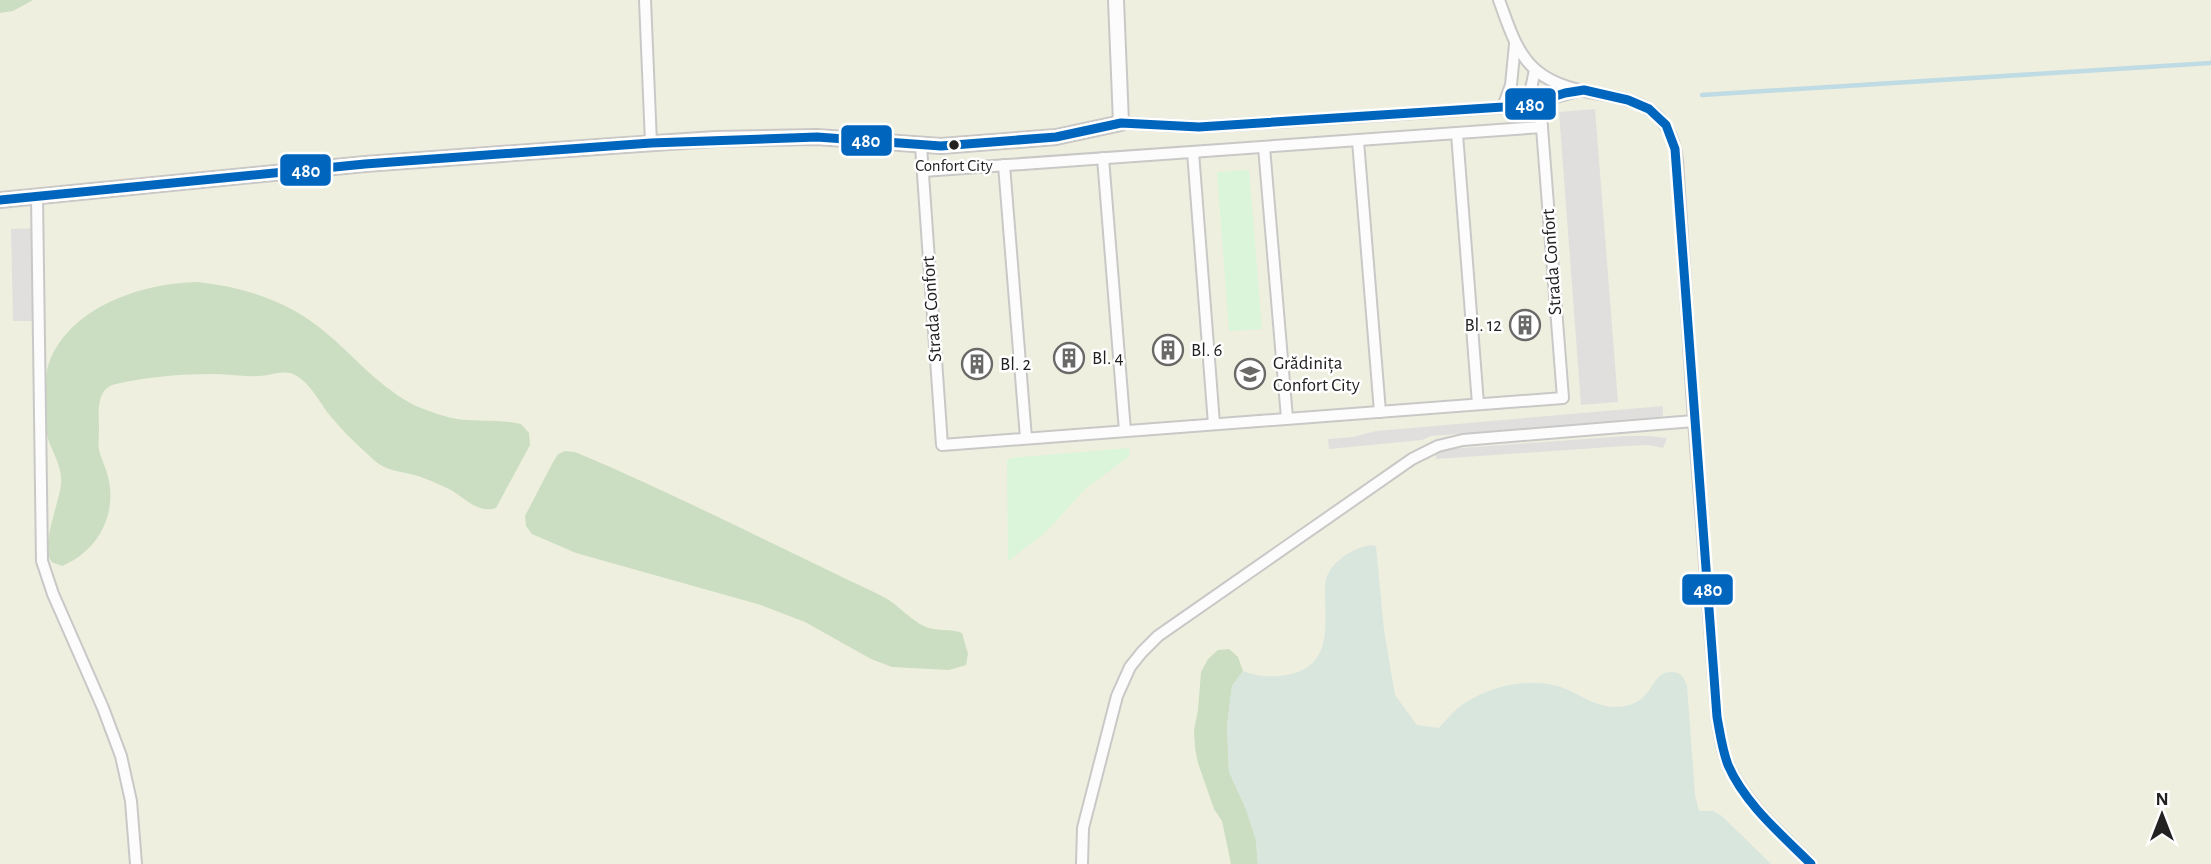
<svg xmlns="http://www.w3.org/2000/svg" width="2211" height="864" viewBox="0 0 2211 864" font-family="'Alegreya Sans',sans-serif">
<rect width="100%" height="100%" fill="#f0eeeb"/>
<rect fill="#efefdf" x="0" y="0" width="2211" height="864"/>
<g fill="#cbdec1">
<path d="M0 0H33L13 11 0 13Z"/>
<path d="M198 282C244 287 289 301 325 332 355 357 380 388 416 406 429 411 444 417 457 419 478 422 499 419 521 424L529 433 530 445 496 508C478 514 464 497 449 489 438 484 426 478 414 475 400 471 386 471 375 461 361 448 345 434 333 419 321 406 312 384 295 375 284 369 270 376 259 376 243 377 227 374 211 374 180 374 146 377 116 384 95 388 99 414 99 429 99 436 98 444 99 450 102 461 107 470 109 481 116 518 96 552 62 566 60 565 53 563 52 562 39 549 60 501 61 484 63 463 48 448 46 429 44 410 43 377 50 360 73 305 144 283 198 282Z"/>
<path d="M565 451 575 452C678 495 777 547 878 594 898 603 908 619 926 627 938 632 950 628 962 633L968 654 966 665 949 670 892 667 871 659 805 622 761 605 576 553 532 534 526 526 525 516 552 464 558 454Z"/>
<path d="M1229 649 1238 657 1243 671 1232 686 1227 727 1229 771 1246 809 1256 840 1258 864H1231L1222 821 1214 809 1198 763 1195 748 1194 730 1198 710 1201 672 1208 659 1218 650Z"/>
</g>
<path fill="#d9e6de" d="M1371 545 1376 546 1384 630 1395 695 1417 725 1439 728C1445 721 1451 714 1458 708 1485 687 1528 676 1561 687 1580 694 1595 707 1616 707 1624 707 1635 704 1641 699 1653 690 1655 671 1672 672 1681 672 1683 677 1687 685L1695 795 1699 811H1713L1722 816 1771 864H1258L1256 840 1246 809 1229 772 1227 727 1232 686 1243 671C1258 677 1275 678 1291 674 1335 664 1324 619 1325 586 1326 564 1351 548 1371 545Z"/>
<g fill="#daf5da">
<path d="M1249 170 1262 329 1229 331 1217 172Z"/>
<path d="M1129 448 1130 456 1086 488 1046 532 1008 561 1007 461 1010 458Z"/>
</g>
<g fill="#e0dfde">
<path d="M1595 109 1618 402 1581 405 1559 112Z"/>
<path d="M38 228 39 321H13L11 229Z"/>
<path d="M1663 406V416L1646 420 1431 436 1422 440 1329 449 1328 439 1353 437 1376 431Z"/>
<path d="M1626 436H1649L1667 438 1663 448 1648 445 1625 446 1436 459 1435 450Z"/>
</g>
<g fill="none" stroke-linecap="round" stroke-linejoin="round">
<path stroke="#bfdbe3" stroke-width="4.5" d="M1702 95 2211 63"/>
<g stroke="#c9c8c7" stroke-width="14">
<g id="minor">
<path d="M645 0 651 143"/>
<path d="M1499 0C1508 24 1516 54 1537 71 1584 110 1666 75 1677 160L1694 421 1717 717C1720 734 1722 753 1730 769 1748 806 1783 835 1811 864"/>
<path d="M1523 106 1531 89 1535 70"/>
<path d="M1503 107 1511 85 1515 44"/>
<path d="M1121 123 1199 127 1523 106 1578 91"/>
<path d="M1457 134 1478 404"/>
<path d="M1358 141 1380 412"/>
<path d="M921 146 942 445 1563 398 1540 102"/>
<path d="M1264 147 1287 418"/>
<path d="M1193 152 1214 424"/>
<path d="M1103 158 1125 431"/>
<path d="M1004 165 1026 438"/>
<path d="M923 171 1542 127"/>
<path d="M37 196 42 561 53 594 103 708 121 756 131 801 136 864"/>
<path d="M1082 864 1083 828 1117 696 1130 667 1142 652 1158 636 1412 459 1438 446 1463 440 1694 421"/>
</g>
</g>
<g stroke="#c9c8c7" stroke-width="18">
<path id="tertiary" d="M0 200 365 164 611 146 715 139 817 137 941 146 1056 137 1121 123 1116 0"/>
</g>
<use href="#minor" stroke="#fdfcfc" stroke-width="10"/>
<use href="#tertiary" stroke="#fdfcfc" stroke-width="14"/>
<g stroke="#fff" stroke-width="14">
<path id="bus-1" d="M0 200 365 164 651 143 817 137 941 146 1056 137 1121 123 1199 127 1503 107 1531 104 1565 93 1584 90 1628 100 1649 109 1666 125 1675 149 1717 717C1720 733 1722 749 1728 765 1745 804 1781 834 1811 864"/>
</g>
<use href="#bus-1" stroke="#0065bd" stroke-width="9"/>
</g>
<defs>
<g id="building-ring" transform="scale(1.575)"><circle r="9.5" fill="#fff" stroke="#6a6968" stroke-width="1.5"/><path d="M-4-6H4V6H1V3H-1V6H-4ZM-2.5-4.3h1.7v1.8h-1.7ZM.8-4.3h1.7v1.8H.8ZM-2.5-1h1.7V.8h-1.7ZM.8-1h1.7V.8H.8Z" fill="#6a6968"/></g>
<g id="school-ring" transform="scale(1.575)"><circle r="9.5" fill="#fff" stroke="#6a6968" stroke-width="1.5"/><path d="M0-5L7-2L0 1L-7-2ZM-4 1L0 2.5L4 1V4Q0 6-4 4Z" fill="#6a6968"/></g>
</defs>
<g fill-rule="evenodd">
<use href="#building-ring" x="1525" y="325"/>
<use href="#building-ring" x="1168" y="350"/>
<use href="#building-ring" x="1069" y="358"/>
<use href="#building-ring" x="977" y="364"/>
<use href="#school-ring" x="1250" y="374"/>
</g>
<circle fill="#222" stroke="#fff" stroke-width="2.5" cx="954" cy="145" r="6"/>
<g text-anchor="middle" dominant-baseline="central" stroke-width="5" stroke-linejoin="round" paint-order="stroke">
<g font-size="17" fill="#222" stroke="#fff">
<text x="954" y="165">Confort City</text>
</g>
<g font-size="19" fill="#222" stroke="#fff">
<text transform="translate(1552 262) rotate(-94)">Strada Confort</text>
<text transform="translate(932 309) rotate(-94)">Strada Confort</text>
</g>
<g font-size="19" fill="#222" stroke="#fff" text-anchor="start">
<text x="1502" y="325" text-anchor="end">Bl. 12</text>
<text x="1191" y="350">Bl. 6</text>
<text x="1092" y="358">Bl. 4</text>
<text x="1273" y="363">Grădinița<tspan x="1273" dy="22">Confort City</tspan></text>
<text x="1000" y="364">Bl. 2</text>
</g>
</g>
<g stroke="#fff" stroke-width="2.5">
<rect x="1504" y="87" width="53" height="34" rx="7" fill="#0065bd"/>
<rect x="840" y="124" width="53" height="33" rx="7" fill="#0065bd"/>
<rect x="279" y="153" width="53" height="34" rx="7" fill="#0065bd"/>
<rect x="1681" y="573" width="53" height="33" rx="7" fill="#0065bd"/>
</g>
<g font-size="19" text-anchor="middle" font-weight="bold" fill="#fff">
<text x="1530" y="111">480</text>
<text x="866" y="147">480</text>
<text x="306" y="177">480</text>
<text x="1708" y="596">480</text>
</g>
<g transform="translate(2162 815)" stroke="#ffffff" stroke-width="5" paint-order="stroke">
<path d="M0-5L12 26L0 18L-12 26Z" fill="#222222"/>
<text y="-10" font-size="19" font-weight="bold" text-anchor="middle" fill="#222222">N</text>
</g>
</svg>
